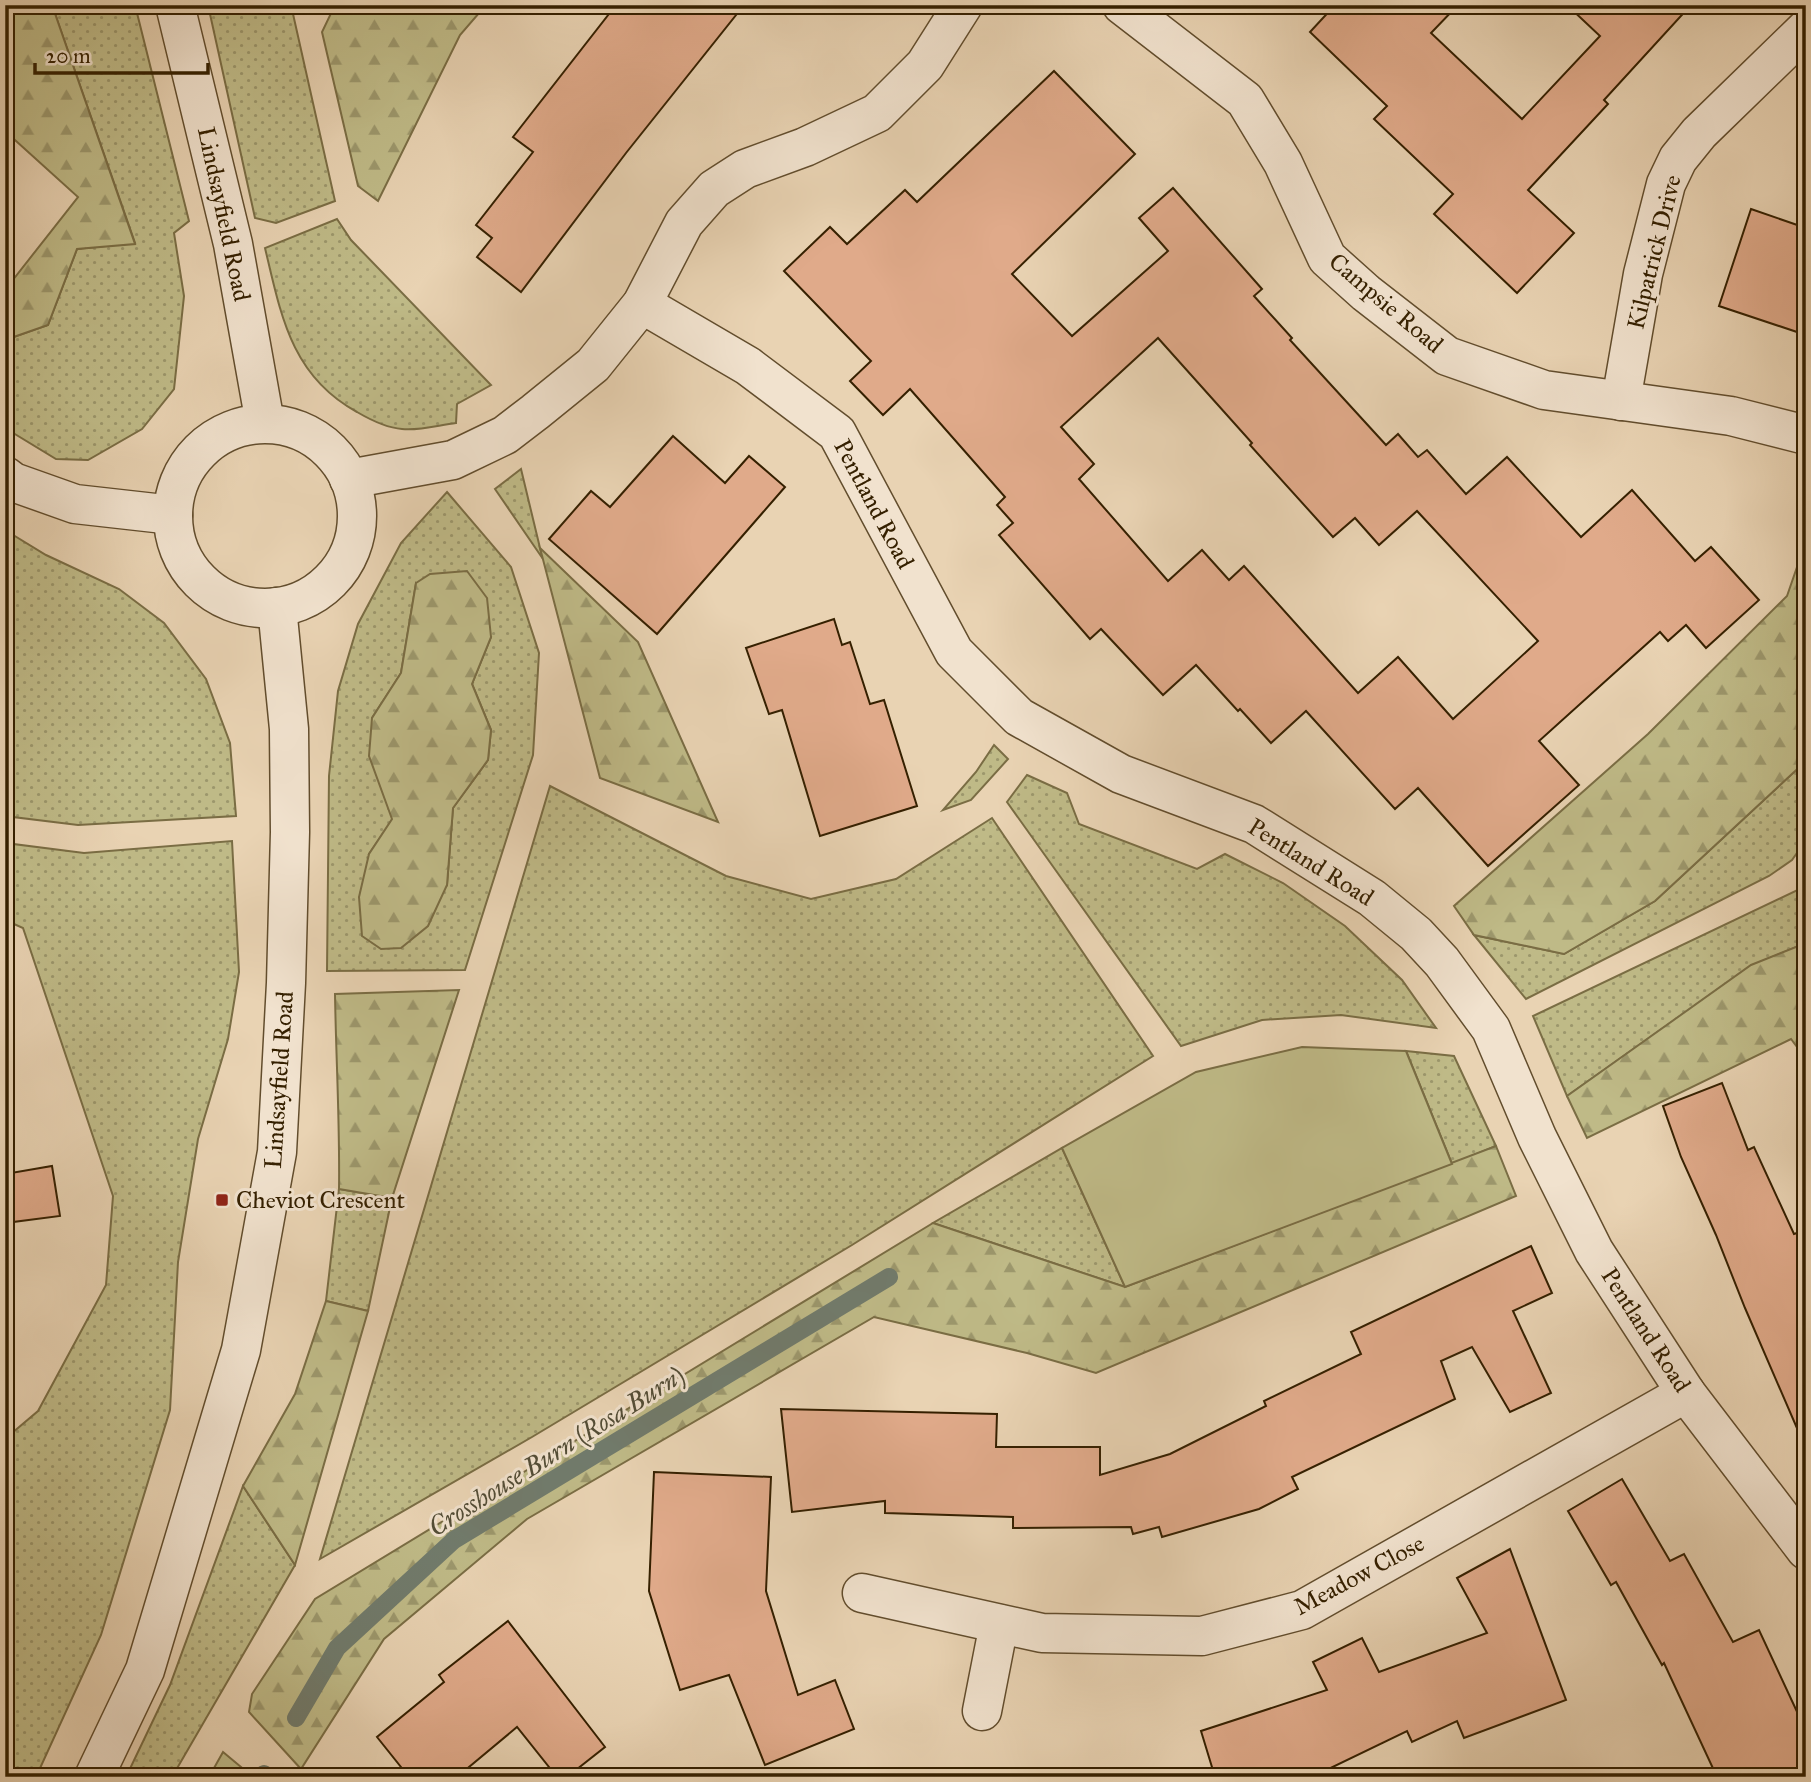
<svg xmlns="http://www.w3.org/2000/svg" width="1811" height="1782" viewBox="0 0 1811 1782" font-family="'IM FELL Great Primer',serif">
<defs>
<pattern id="grass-dots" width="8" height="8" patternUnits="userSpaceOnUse" patternTransform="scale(1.75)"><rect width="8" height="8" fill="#bfba87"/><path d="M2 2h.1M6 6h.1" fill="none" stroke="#9c976c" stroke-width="1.8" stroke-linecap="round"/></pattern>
<pattern id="forest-firs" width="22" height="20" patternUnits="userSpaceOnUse" patternTransform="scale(1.75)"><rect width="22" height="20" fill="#bfba87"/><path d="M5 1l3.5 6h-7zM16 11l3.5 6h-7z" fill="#9c976c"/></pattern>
</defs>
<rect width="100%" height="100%" fill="#e9d3b3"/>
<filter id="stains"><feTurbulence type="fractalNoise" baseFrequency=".00286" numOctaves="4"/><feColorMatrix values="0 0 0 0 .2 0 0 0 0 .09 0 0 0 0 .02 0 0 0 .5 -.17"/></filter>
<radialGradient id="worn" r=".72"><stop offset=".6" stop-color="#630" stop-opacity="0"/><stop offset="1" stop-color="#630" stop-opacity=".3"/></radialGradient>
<g fill="url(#grass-dots)" stroke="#7a6d44" stroke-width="2" fill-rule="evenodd">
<path d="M52 5H135L189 221 174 233 184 296 174 389 142 429 88 460 56 459 5 428V340L48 325 77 249 135 243Z"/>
<path d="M208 5H291L335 201 276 223 255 218Z"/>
<path d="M337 219 351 240 491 385 457 404 456 423C439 425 419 431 402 429 387 428 369 419 357 412 291 376 281 315 265 248Z"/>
<path d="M521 469 540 548 543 559 495 489Z"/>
<path d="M447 492 511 567 539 653 533 755 465 970 327 971 329 776 338 691 358 624 401 543ZM416 583 491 637 472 684 491 730 488 760 453 808 447 885 369 854 393 819 372 718 401 673Z"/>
<path d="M5 530 46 555 119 589 164 623 206 679 230 743 236 816 78 825 5 816Z"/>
<path d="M994 745 1008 759 971 800 943 810 976 772Z"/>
<path d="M1806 761V840L1792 860 1769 876 1526 999 1474 935 1564 954 1655 901Z"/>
<path d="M1027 775 1067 793 1079 824 1197 869 1225 854 1283 883 1345 926 1402 980 1436 1028 1341 1015 1262 1020 1181 1046 1007 802Z"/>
<path d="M550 786 726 876 811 899 896 879 992 818 1153 1056 852 1245 532 1437 320 1559Z"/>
<path d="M232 841 239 972 228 1039 198 1139 178 1262 170 1410 101 1635 36 1777H5V1439L38 1411 106 1285 113 1196 23 928 5 920V843L84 853Z"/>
<path d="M1806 883V943L1751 966 1567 1096 1533 1016 1802 888Z"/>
<path d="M1406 1051 1454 1056 1496 1146 1452 1164Z"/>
<path d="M1062 1148 1125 1287 933 1223Z"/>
<path d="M339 1189 392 1198 368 1311 326 1301Z"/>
<path d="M243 1486 295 1565 172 1777H126L170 1685Z"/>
</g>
<g fill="url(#forest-firs)" stroke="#7a6d44" stroke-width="2">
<path d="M5 5H52L135 244 77 249 48 325 5 340V290L78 197 5 131Z"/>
<path d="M335 5H486L460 35 378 201 358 186 322 32Z"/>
<path d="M1806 541V761L1655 901 1564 954 1474 935 1454 906 1648 734 1787 596Z"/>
<path d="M540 548 638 642 718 822 600 778Z"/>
<path d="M467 571 487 598 491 637 472 684 491 730 488 760 453 808 447 885 428 926 401 948 381 949 362 936 359 897 369 854 392 819 369 756 372 718 401 673 416 583 430 574Z"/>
<path d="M1806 943V1059L1791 1039 1587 1138 1567 1096 1751 965Z"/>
<path d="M459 990 392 1198 339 1189C340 1124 336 1059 335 994Z"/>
<path d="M1496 1146 1516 1196 1096 1373 1027 1353 874 1317 527 1519 384 1639 301 1769 249 1712 252 1694 315 1599 933 1223 1125 1287Z"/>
<path d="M326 1301 368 1311 295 1565 243 1486 295 1394Z"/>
<path d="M223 1752 253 1777H209Z"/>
</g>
<path fill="#bfba87" stroke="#7a6d44" stroke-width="2" d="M1302 1047 1406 1051 1452 1164 1125 1287 1062 1148 1196 1072Z"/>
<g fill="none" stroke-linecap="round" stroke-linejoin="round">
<g stroke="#717b6c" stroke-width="18">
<path d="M296 1718 337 1648 454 1540 889 1277"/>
<path d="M262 1777 264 1774"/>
</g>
</g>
<g fill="#e0aa8a" stroke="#352000" stroke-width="2" fill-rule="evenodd">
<path d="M616 5H744L626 153 521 292 477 257 492 238 476 225 533 152 513 137Z"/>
<path d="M1335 5H1458L1431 33 1522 119 1600 36 1567 5H1691L1604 100 1608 104 1528 190 1574 233 1517 293 1434 214 1453 194 1374 119 1387 106 1310 32Z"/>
<path d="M1054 71 1135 154 1012 274 1072 336 1168 251 1139 218 1173 188 1262 289 1254 296 1292 338 1290 340 1386 445 1398 434 1418 457 1427 450 1466 494 1507 457 1581 537 1632 490 1695 561 1711 547 1759 600 1706 648 1686 625 1668 641 1660 632 1539 741 1579 785 1488 866 1418 788 1395 809 1306 711 1271 743 1240 709 1238 711 1196 665 1163 695 1101 629 1090 639 999 535 1013 523 997 505 1005 497 910 389 883 415 850 381 871 361 784 271 830 227 847 244 905 190 917 202ZM1158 338 1252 443 1250 445 1333 537 1355 518 1379 545 1417 511 1538 641 1453 719 1398 657 1358 693 1244 566 1229 580 1202 550 1168 581 1079 479 1094 464 1061 427Z"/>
<path d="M1751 209 1806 228V335L1719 306Z"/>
<path d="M673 436 725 483 749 456 785 487 657 634 549 539 591 491 610 507Z"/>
<path d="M834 619 842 645 850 642 870 704 884 700 917 806 820 836 782 710 769 714 746 648Z"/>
<path d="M1722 1083 1748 1150 1754 1147 1794 1234 1806 1230V1449L1745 1308 1716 1235 1681 1157 1663 1106Z"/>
<path d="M52 1166 60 1216 5 1223V1174Z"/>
<path d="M1531 1246 1552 1293 1513 1311 1551 1393 1510 1412 1472 1347 1441 1361 1455 1399 1292 1477 1298 1489 1259 1509 1162 1537 1159 1527 1133 1534 1131 1527 1013 1528V1517L885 1513V1501L792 1512 781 1409 997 1414 996 1447H1100V1475L1170 1454 1266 1406 1264 1401 1361 1354 1351 1332Z"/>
<path d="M654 1472 771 1477 766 1591 798 1695 835 1680 854 1729 765 1765 729 1675 680 1690 649 1591Z"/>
<path d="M1622 1479 1670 1561 1684 1554 1733 1642 1759 1630 1806 1731V1777H1717L1664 1663 1662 1665 1616 1582 1611 1585 1568 1511Z"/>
<path d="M1510 1549 1566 1700 1464 1738 1457 1721 1412 1742 1407 1731 1312 1777H1215L1201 1731 1327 1690 1313 1662 1362 1638 1379 1672 1487 1633 1457 1578Z"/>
<path d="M508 1621 605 1747 567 1777H557L517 1727 457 1777H409L377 1737 444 1682 439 1675Z"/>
</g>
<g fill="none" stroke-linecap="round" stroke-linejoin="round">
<g stroke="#624d2d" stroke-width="41">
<g id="minor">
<path d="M1122 5 1245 100 1283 163 1327 258 1366 293 1447 356 1544 390 1731 416 1806 435"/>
<path d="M642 304 748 366 837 433 954 652 1019 717 1121 774 1254 824 1372 898 1416 934 1442 962 1491 1029 1537 1137 1594 1251 1686 1393 1806 1550"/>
<path d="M1621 401 1643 274 1666 184 1678 159 1699 133 1806 29"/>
<path d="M5 476 13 482 75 504 173 515"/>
<path d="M349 479 453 460 505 435 535 412 593 365 642 304 684 223 714 189 745 169 805 147 877 113 925 65 963 5"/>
<path d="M862 1593 1042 1633 1202 1636 1302 1610 1686 1393"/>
<path d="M982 1711 999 1624"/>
</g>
</g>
<g stroke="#624d2d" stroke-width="41">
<g id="tertiary">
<path d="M175 5 233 244 265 423"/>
<circle cx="265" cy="516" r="92"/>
<path d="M94 1777 145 1670 241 1350 277 1152 286 983 290 832 289 729 277 607"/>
</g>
</g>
<use href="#minor" stroke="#f1e2ce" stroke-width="38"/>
<use href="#tertiary" stroke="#f1e2ce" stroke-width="38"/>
</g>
<rect fill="#8f2418" stroke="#f1e2ce" stroke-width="2.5" x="215" y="1193" width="14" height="14" rx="3.5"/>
<g text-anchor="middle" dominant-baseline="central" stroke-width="6" stroke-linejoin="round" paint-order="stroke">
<g font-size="24" fill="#352000" stroke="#f1e2ce">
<text transform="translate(224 214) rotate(78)">Lindsayfield Road</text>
<text transform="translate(1654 252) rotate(-76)">Kilpatrick Drive</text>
<text transform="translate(1386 303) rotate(40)">Campsie Road</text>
<text transform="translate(874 504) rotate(62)">Pentland Road</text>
<text transform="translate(1311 862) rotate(32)">Pentland Road</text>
<text transform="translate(279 1080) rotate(-86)">Lindsayfield Road</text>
<text transform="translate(1646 1330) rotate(57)">Pentland Road</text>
<text transform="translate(1359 1575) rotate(-28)">Meadow Close</text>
</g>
<g font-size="24" fill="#352000" stroke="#f1e2ce" text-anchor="start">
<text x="236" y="1200">Cheviot Crescent</text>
</g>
<g font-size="26" font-style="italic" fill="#534d36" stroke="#f1e2ce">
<text transform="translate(556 1451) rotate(-32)">Crosshouse Burn (Rosa Burn)</text>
</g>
</g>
<rect width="1811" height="1782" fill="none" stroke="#e9d3b3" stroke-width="28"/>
<rect x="7" y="7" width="1797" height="1768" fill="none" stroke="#352000" stroke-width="3.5"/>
<rect x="14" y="14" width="1783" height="1754" fill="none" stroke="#352000" stroke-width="2"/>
<path d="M35 63v10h173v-10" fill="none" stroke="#352000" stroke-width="3.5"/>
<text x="46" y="63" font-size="21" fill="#352000" stroke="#f1e2ce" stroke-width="5" paint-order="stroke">20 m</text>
<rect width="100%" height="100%" filter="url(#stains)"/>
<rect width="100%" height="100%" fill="url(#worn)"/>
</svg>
